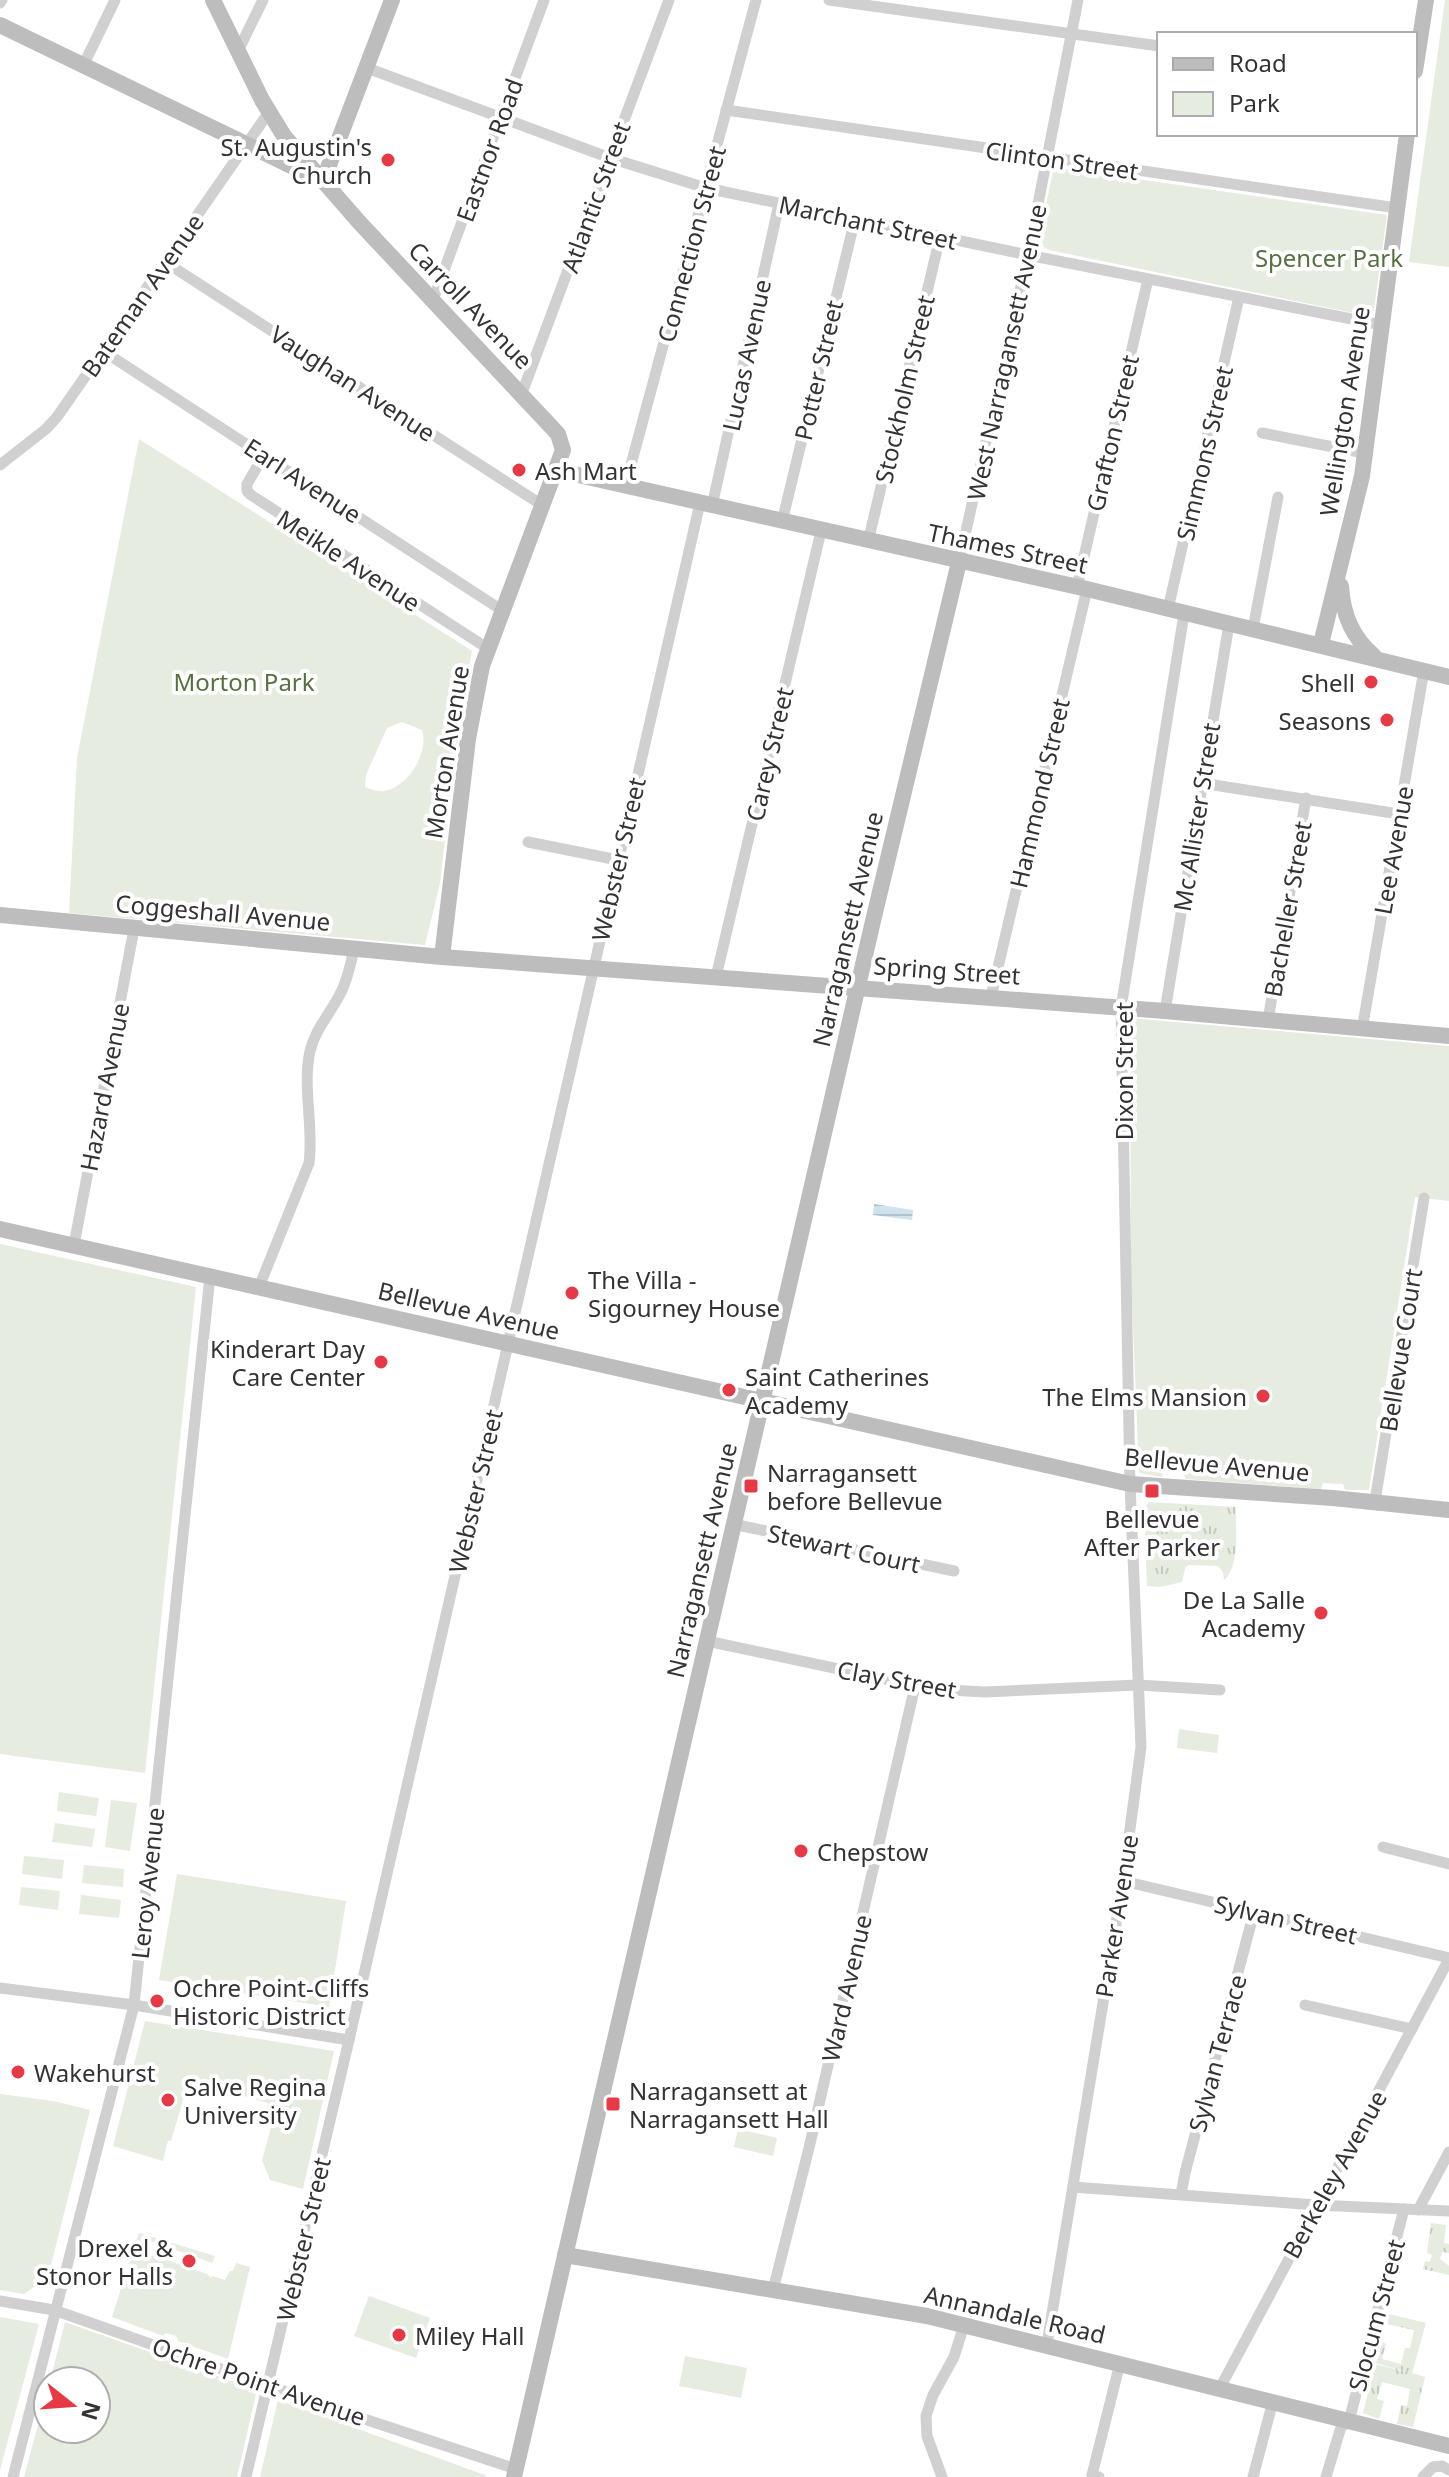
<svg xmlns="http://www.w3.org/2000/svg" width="1449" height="2477" viewBox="0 0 1449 2477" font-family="'Noto Sans',sans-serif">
<defs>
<pattern id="grass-tufts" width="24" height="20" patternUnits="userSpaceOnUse" patternTransform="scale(2)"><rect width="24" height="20" fill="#e6ecdf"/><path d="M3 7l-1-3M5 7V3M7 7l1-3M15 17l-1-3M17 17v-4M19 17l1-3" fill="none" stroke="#c6cbc0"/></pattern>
<pattern id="water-rules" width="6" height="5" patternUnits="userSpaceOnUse" patternTransform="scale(2)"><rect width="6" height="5" fill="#cfe2ee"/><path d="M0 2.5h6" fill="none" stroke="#b2c2cd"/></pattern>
</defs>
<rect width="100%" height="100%" fill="#fff"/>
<g fill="url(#grass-tufts)">
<path d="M1149 1502 1236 1507C1235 1528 1241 1565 1224 1580L1223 1572 1218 1566 1189 1565 1185 1568 1182 1582 1160 1587 1147 1586 1144 1508Z"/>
<path d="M1431 2223 1446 2225 1444 2243 1449 2244V2253L1442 2252 1440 2259 1449 2266V2275L1423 2269 1425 2261 1430 2262 1432 2255 1427 2253Z"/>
<path d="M1389 2314 1426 2323 1412 2373 1425 2377 1413 2427 1397 2424 1401 2405 1407 2406 1410 2389 1382 2382 1377 2399 1384 2401 1379 2419 1363 2413 1375 2364 1410 2373 1376 2363 1382 2342 1386 2344 1382 2359 1401 2364 1405 2348H1410L1414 2330 1387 2324Z"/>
</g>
<g fill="#e6ecdf" fill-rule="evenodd">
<path d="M1445 0H1449V267L1409 262Z"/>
<path d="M1054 167 1387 215 1373 317 1049 250 1044 247 1039 239Z"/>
<path d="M139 439 472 651 458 727 440 883 425 945 69 913 77 758ZM402 722 422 730C429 752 409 787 384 791 377 792 371 789 365 787L366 775 387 728Z"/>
<path d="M1130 1018 1449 1046V1201L1415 1197 1369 1490H1345L1343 1484 1323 1483 1321 1489 1186 1479 1182 1471 1163 1472 1162 1477 1139 1473 1131 1276Z"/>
<path d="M0 1244 196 1287 145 1773 0 1754Z"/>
<path d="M1179 1729 1219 1735 1217 1753 1177 1748Z"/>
<path d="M59 1792 99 1798 96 1816 57 1811Z"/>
<path d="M111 1800 137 1803 130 1851 105 1847Z"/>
<path d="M55 1823 95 1829 92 1847 52 1842Z"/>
<path d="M24 1856 64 1860 62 1879 22 1874Z"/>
<path d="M84 1865 124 1869 123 1887 82 1883Z"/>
<path d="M177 1874 346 1901 329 2007 159 1980Z"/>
<path d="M21 1887 60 1891 58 1910 19 1905Z"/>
<path d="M81 1895 121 1900 119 1918 79 1914Z"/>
<path d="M145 2021 334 2051 303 2189 270 2180 262 2160 272 2124 263 2121 268 2103 189 2080 171 2141H168L163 2161 113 2146Z"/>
<path d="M0 2094 53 2101 90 2110 48 2277 24 2294 0 2290Z"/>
<path d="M738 2129 777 2138 773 2156 734 2147Z"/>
<path d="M139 2233 215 2256 212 2263 154 2242H149L146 2250 150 2252 149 2256H155L207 2274 211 2278 212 2276 225 2280 230 2271H233L236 2263 250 2267 228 2359 178 2341 176 2336 166 2333 163 2336 112 2317Z"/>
<path d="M369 2296 430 2318 416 2358 354 2336Z"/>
<path d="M0 2317 39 2324 0 2470Z"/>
<path d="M65 2322 257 2390 237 2477H24L48 2388V2429H96V2381H50Z"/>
<path d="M685 2356 747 2368 741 2398 679 2386Z"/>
<path d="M278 2400 485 2475 486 2477H260Z"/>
</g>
<path fill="url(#water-rules)" d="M874 1204 913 1210 912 1220 873 1215Z"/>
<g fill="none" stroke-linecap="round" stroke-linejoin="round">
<g stroke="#d0d0d0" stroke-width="11">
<path d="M829 0 1159 46"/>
<path d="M0 3 2 0"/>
<path d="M238 51 263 0"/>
<path d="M83 66 115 0"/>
<path d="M367 68 610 158 706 188 1028 255 1382 325"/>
<path d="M726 110 1397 208"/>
<path d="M165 262 542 505"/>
<path d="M433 300 544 0"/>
<path d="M103 351 503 611"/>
<path d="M522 393 669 0"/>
<path d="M1262 433 1364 453"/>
<path d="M264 455 247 484V491L251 495 487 648"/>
<path d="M0 465 46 429 57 417 269 112"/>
<path d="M625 487 756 0"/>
<path d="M712 506 779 204"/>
<path d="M782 522 855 219"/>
<path d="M868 542 940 237"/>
<path d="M959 562 1028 255 1078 0"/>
<path d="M1077 587 1148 279"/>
<path d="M1168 609 1239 297"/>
<path d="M1253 629 1278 497"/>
<path d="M1201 783 1399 814"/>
<path d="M528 842 618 860"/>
<path d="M716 977 821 531"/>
<path d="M991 997 1087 589"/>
<path d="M1165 1011 1229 624"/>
<path d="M1268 1020 1306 798"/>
<path d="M1362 1030 1424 670"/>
<path d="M74 1245 134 929"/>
<path d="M259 1287 309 1163C314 1126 302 1088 310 1051 315 1030 329 1015 339 996 347 982 351 964 354 948"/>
<path d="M1375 1501 1424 1198"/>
<path d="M733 1524 954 1571"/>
<path d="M707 1641 932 1689 985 1692 1138 1685 1220 1690"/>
<path d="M1383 1847 1449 1864"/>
<path d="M1123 1881 1449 1958"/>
<path d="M0 1988 134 2005 349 2040"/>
<path d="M1305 2005 1412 2029"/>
<path d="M1073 2187 1316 2205 1449 2211"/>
<path d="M1181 2194 1185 2173 1254 1912"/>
<path d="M1418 2210 1449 2152"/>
<path d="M773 2290 809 2148 915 1686"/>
<path d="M0 2301 54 2310 349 2414 516 2469"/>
<path d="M1047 2344 1123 1881 1141 1747 1130 1484 1121 1008 1184 614"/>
<path d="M1220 2388 1449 1959"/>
<path d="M13 2477 134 2005 210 1276"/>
<path d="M246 2477 349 2040 700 503"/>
<path d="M942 2477 927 2436 926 2416 933 2395 954 2357 964 2325"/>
<path d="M1099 2477 1092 2475 1120 2363"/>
<path d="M1253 2477 1273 2401"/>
<path d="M1326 2477 1341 2427 1349 2421 1404 2209"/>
<path d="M1423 2477 1433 2467 1442 2466 1449 2470"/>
</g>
<g stroke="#bdbdbd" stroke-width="16">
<path d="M213 0 262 100 284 136 359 222 558 434 563 450 482 666 468 739 442 957"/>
<path d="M0 25 314 177"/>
<path d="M1415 71 1426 0"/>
<path d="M323 181 392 0"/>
<path d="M556 470 1087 589 1449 677"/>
<path d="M1341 586C1343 615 1352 637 1374 656"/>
<path d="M1321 644 1362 476 1407 134"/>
<path d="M0 915 442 957 1165 1011 1449 1036"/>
<path d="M0 1229 1130 1484 1333 1498 1449 1510"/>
<path d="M565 2255 927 2316 1449 2446"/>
<path d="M514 2477 873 921 959 562"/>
</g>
</g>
<g fill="#e63946" stroke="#fff" stroke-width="3">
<circle cx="388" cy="160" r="8"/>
<circle cx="519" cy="470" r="8"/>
<circle cx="1371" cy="682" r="8"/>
<circle cx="1387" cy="720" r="8"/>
<circle cx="572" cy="1293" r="8"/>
<circle cx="381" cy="1362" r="8"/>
<circle cx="729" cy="1390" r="8"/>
<circle cx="1263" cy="1396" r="8"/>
<rect x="743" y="1478" width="16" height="16" rx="4"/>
<rect x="1144" y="1483" width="16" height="16" rx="4"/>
<circle cx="1321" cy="1613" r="8"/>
<circle cx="801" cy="1851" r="8"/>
<circle cx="157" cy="2001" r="8"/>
<circle cx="18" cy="2072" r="8"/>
<circle cx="168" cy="2100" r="8"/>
<rect x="605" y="2096" width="16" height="16" rx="4"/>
<circle cx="189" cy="2261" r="8"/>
<circle cx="399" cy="2335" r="8"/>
</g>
<g text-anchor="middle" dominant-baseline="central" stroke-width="8" stroke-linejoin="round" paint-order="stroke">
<g font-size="24" fill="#333" stroke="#fff" text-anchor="start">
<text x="372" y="146" text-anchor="end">St. Augustin's<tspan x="372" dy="28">Church</tspan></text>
<text x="535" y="470">Ash Mart</text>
<text x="1355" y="682" text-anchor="end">Shell</text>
<text x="1371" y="720" text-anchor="end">Seasons</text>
<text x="588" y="1279">The Villa -<tspan x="588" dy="28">Sigourney House</tspan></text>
<text x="365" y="1348" text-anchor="end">Kinderart Day<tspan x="365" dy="28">Care Center</tspan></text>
<text x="745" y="1376">Saint Catherines<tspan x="745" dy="28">Academy</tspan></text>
<text x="1247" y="1396" text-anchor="end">The Elms Mansion</text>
<text x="767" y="1472">Narragansett<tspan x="767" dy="28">before Bellevue</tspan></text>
<text x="1152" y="1518" text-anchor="middle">Bellevue<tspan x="1152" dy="28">After Parker</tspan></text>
<text x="1305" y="1599" text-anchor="end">De La Salle<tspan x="1305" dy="28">Academy</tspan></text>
<text x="817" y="1851">Chepstow</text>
<text x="173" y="1987">Ochre Point-Cliffs<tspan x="173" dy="28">Historic District</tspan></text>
<text x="34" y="2072">Wakehurst</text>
<text x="184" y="2086">Salve Regina<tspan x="184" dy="28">University</tspan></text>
<text x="629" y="2090">Narragansett at<tspan x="629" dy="28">Narragansett Hall</tspan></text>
<text x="173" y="2247" text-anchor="end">Drexel &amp;<tspan x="173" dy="28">Stonor Halls</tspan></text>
<text x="415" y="2335">Miley Hall</text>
</g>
<g font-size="24" fill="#333" stroke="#fff">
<text transform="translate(489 150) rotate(-70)">Eastnor Road</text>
<text transform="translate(1062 160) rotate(8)">Clinton Street</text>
<text transform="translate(595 197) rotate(-70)">Atlantic Street</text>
<text transform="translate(868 222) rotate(12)">Marchant Street</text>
<text transform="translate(691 244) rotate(-75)">Connection Street</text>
<text transform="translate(142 295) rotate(-55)">Bateman Avenue</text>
<text transform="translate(471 305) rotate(46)">Carroll Avenue</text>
<text transform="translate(1006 352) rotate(-78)">West Narragansett Avenue</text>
<text transform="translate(746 355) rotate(-78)">Lucas Avenue</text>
<text transform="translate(818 370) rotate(-77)">Potter Street</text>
<text transform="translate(353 383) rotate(33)">Vaughan Avenue</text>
<text transform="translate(904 389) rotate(-77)">Stockholm Street</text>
<text transform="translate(1344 411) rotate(-81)">Wellington Avenue</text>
<text transform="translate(1112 433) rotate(-77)">Grafton Street</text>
<text transform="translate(1204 453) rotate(-77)">Simmons Street</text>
<text transform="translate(303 480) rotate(33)">Earl Avenue</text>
<text transform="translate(1008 548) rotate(12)">Thames Street</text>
<text transform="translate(349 560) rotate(33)">Meikle Avenue</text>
<text transform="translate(446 752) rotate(-81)">Morton Avenue</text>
<text transform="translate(769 754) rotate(-77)">Carey Street</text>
<text transform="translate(1039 793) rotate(-77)">Hammond Street</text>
<text transform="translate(1196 817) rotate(-81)">Mc Allister Street</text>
<text transform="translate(1393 850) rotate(-80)">Lee Avenue</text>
<text transform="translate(618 859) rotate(-77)">Webster Street</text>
<text transform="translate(1287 909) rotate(-80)">Bacheller Street</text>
<text transform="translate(223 912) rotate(5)">Coggeshall Avenue</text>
<text transform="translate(847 929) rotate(-77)">Narragansett Avenue</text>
<text transform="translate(947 970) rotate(4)">Spring Street</text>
<text transform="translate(1123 1071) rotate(-90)">Dixon Street</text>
<text transform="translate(104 1087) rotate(-79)">Hazard Avenue</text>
<text transform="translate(469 1310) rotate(13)">Bellevue Avenue</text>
<text transform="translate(1400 1350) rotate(-81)">Bellevue Court</text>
<text transform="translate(1217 1464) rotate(5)">Bellevue Avenue</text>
<text transform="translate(475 1491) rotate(-77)">Webster Street</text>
<text transform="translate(844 1548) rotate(12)">Stewart Court</text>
<text transform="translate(701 1560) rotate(-77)">Narragansett Avenue</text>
<text transform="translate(897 1679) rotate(10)">Clay Street</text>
<text transform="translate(147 1883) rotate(-84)">Leroy Avenue</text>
<text transform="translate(1116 1916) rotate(-81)">Parker Avenue</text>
<text transform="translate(1286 1919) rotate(13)">Sylvan Street</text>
<text transform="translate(846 1988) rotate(-77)">Ward Avenue</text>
<text transform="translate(1217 2053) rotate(-75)">Sylvan Terrace</text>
<text transform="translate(1334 2174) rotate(-61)">Berkeley Avenue</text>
<text transform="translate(303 2239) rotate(-77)">Webster Street</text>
<text transform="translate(1015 2314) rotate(13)">Annandale Road</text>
<text transform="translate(1376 2315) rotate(-75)">Slocum Street</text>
<text transform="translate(259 2381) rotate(19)">Ochre Point Avenue</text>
</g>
<g font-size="24" fill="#56703f" stroke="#fff">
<text x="1329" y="257">Spencer Park</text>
<text x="244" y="681">Morton Park</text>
</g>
</g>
<rect x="1157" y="32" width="260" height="104" fill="#ffffff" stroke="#adadad" stroke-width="2"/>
<rect x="1173" y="58" width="40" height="12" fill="#bdbdbd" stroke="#adadad" stroke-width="2"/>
<text x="1229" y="72" font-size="24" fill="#333333">Road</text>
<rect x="1173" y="92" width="40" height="24" fill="#e6ecdf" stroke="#adadad" stroke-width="2"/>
<text x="1229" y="112" font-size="24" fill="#333333">Park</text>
<g transform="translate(72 2405) rotate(107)"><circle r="38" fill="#ffffff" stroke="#adadad" stroke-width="2"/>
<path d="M0-6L14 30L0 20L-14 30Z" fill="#e63946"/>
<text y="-12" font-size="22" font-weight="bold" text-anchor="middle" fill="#333333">N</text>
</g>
</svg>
